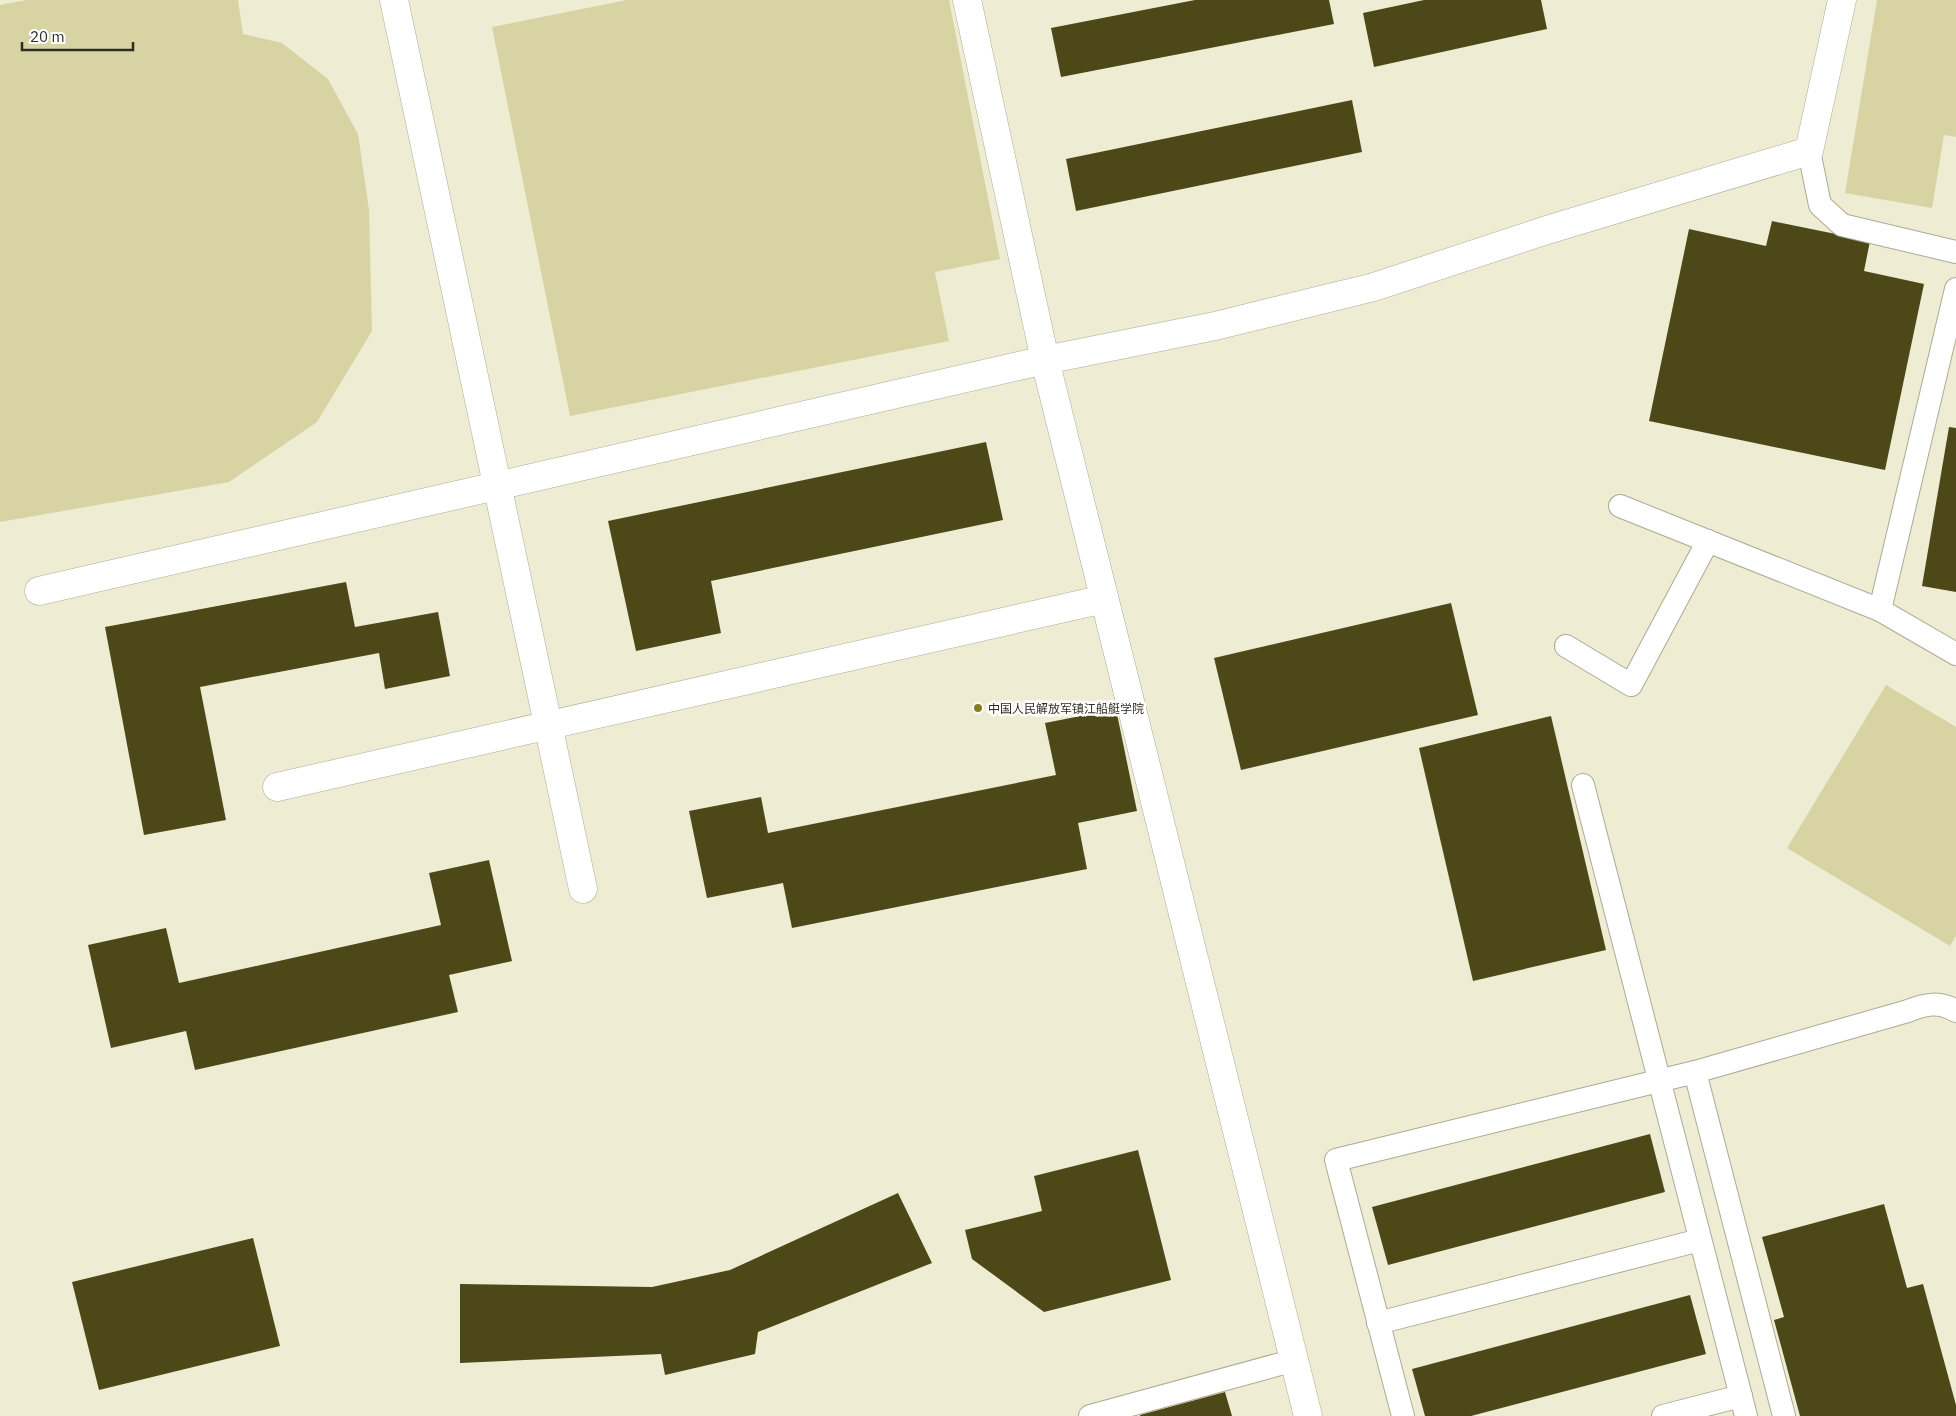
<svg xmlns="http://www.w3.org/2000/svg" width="1956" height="1416" viewBox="0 0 1956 1416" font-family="'IBM Plex Sans','Noto Sans SC',sans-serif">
<rect width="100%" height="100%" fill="#eeedd4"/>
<g fill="#d7d3a3">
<path d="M27 0H238L243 34 282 43 328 79 358 134 369 210 372 331 317 422 229 482 0 522V5Z"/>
<path d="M627 0H949L1000 259 935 272 949 341 570 416 492 27Z"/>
<path d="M1877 0H1956V137L1944 135 1932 208 1845 193Z"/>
<path d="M1886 685 1956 727V936L1950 946 1787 848Z"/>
</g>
<g fill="#4d4817">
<path d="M1195 0H1329L1334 24 1061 77 1051 28Z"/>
<path d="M1424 0H1541L1547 29 1374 67 1363 13Z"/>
<path d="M1352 100 1362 152 1076 211 1066 159Z"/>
<path d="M1772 221 1870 241 1864 271 1924 284 1885 470 1649 421 1689 229 1766 246Z"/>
<path d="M1949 427 1956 428V592L1922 586Z"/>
<path d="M986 442 1003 520 711 581 721 633 636 651 608 521Z"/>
<path d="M346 582 355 627 438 612 450 676 385 689 379 653 200 687 226 820 144 835 105 627Z"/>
<path d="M1451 603 1478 715 1241 770 1214 658Z"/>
<path d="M1116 709 1137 811 1078 823 1087 869 792 928 783 883 707 898 689 811 761 797 768 833 1056 775 1045 723Z"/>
<path d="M1551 716 1606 950 1473 981 1419 748Z"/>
<path d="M489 860 512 961 449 975 458 1012 195 1070 186 1031 111 1048 88 945 166 928 179 983 441 925 429 873Z"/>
<path d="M1650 1134 1665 1192 1388 1265 1372 1207Z"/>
<path d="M1138 1150 1171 1280 1044 1312 972 1259 965 1230 1042 1211 1034 1176Z"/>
<path d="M898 1193 932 1263 758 1332 755 1354 665 1375 661 1354 460 1363V1284L652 1287 730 1270Z"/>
<path d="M1884 1204 1907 1288 1923 1284 1956 1405V1416H1800L1774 1320 1784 1317 1762 1237Z"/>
<path d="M253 1238 280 1346 99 1390 72 1282Z"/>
<path d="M1690 1295 1706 1354 1471 1416H1425L1412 1369Z"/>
<path d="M1225 1392 1232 1416H1140V1415Z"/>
</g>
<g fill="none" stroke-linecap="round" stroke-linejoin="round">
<g stroke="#acaa94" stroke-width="24">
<g id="lane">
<path d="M1809 151 1820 205 1842 225 1956 252"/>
<path d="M1956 289 1880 610 1956 654"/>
<path d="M1620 506 1880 610"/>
<path d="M1566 646 1631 685 1708 541"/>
<path d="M1583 785 1746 1416"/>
<path d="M1378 1323 1700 1240"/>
<path d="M1090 1416 1295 1360"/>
<path d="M1403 1416 1336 1160 1695 1072"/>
<path d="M1663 1416 1741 1396"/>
<path d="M1784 1416 1695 1072 1908 1011C1925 1004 1939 1001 1956 1011"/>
</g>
</g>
<g stroke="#acaa94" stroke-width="29">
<g id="street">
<path d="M394 0 583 889"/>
<path d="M967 0 1045 360 1308 1416"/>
<path d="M39 591 1045 360 1215 326 1374 287 1547 230 1809 151 1842 0"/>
<path d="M277 787 1104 599"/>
</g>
</g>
<use href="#lane" stroke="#fff" stroke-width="22"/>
<use href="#street" stroke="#fff" stroke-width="28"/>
</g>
<circle fill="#857d23" stroke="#fff" stroke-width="2" cx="978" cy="708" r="5"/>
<g text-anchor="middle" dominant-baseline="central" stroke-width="5" stroke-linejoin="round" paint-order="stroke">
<g font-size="12" fill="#2e2d24" stroke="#fff" text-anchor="start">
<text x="988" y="708">中国人民解放军镇江船艇学院</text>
</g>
</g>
<path d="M22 42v8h111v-8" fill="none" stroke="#2e2d24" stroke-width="2.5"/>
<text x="30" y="42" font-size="15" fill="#2e2d24" stroke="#ffffff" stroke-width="4" paint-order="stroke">20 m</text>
</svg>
